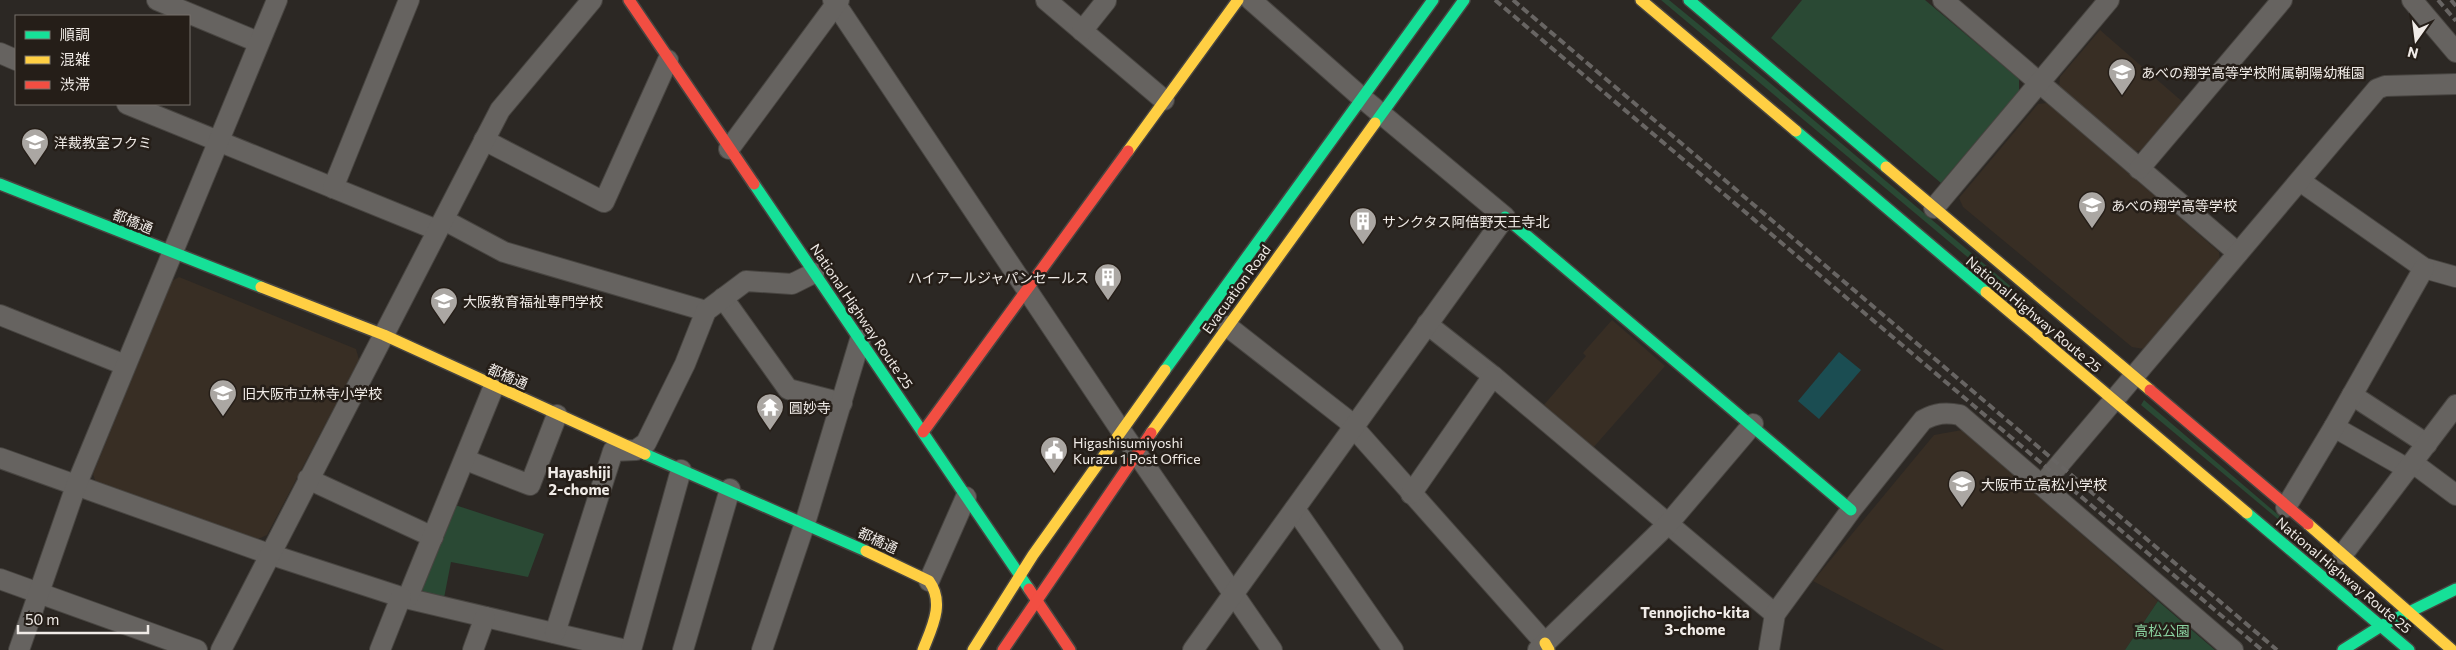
<svg xmlns="http://www.w3.org/2000/svg" width="2456" height="650" viewBox="0 0 2456 650" font-family="Commissioner,'Noto Sans JP',sans-serif">
<rect width="100%" height="100%" fill="#2c2824"/>
<g fill="#382e24">
<path d="M2100 30 2185 104 2147 150 2135 151 2059 88 2060 77Z"/>
<path d="M2048 103 2219 252 2220 260 2144 349 2132 347 1963 207 1959 198 2038 104Z"/>
<path d="M179 277 356 349 359 360 267 535 258 539 96 483 93 474 172 281Z"/>
<path d="M1612 320 1665 366 1592 449 1543 406 1586 356 1583 353Z"/>
<path d="M1962 430 2158 601 2125 650H1944L1813 581 1934 435Z"/>
</g>
<g fill="#2a4934">
<path d="M1661 0H1669L1758 73 2015 290 2033 312Z"/>
<path d="M1802 0H1925L2019 79V91L1941 183 1771 38Z"/>
<path d="M2144 400 2290 525 2303 540 2141 405Z"/>
<path d="M452 504 544 534 528 577 451 562 444 598 424 594 420 585Z"/>
<path d="M2158 601 2215 650H2125Z"/>
</g>
<path fill="#1b4d52" d="M1839 352 1861 370 1819 419 1798 401Z"/>
<g fill="none" stroke-linecap="round" stroke-linejoin="round">
<g stroke="#484541" stroke-width="22">
<g id="street">
<path d="M157 0 258 42"/>
<path d="M833 0 1122 432 1272 650"/>
<path d="M1046 0 1164 100"/>
<path d="M1943 0 2238 253"/>
<path d="M2412 0 2456 52"/>
<path d="M1082 31 1106 1"/>
<path d="M0 53 16 60"/>
<path d="M127 104 437 230"/>
<path d="M484 140 604 202 668 60"/>
<path d="M729 149 839 0"/>
<path d="M2139 169 2282 0"/>
<path d="M2300 181 2424 268 2456 277"/>
<path d="M333 188 409 0"/>
<path d="M1934 208 2109 0"/>
<path d="M444 220 504 252 706 311"/>
<path d="M723 298 788 389 842 403"/>
<path d="M0 315 125 365"/>
<path d="M1427 324 1493 376 1775 614"/>
<path d="M1227 326 1346 419 1545 643"/>
<path d="M2352 395 2427 444"/>
<path d="M2334 427 2408 469"/>
<path d="M0 458 269 554 401 597 626 650"/>
<path d="M466 460 530 485 557 415"/>
<path d="M2413 463 2456 495"/>
<path d="M308 479 433 537"/>
<path d="M2042 485 2377 89 2385 86 2456 84"/>
<path d="M1411 494 1493 376"/>
<path d="M2286 507 2334 427 2424 268"/>
<path d="M1295 509 1393 650"/>
<path d="M2343 554 2456 405"/>
<path d="M0 579 197 650"/>
<path d="M929 581 966 497"/>
<path d="M408 597 494 386"/>
<path d="M555 633 613 451 636 450 646 443 685 364 706 311 746 281 792 284 814 273"/>
<path d="M19 650 76 486 277 0"/>
<path d="M221 650 500 110 592 0"/>
<path d="M380 650 401 597"/>
<path d="M473 650 485 617"/>
<path d="M631 650 681 470"/>
<path d="M683 650 730 489"/>
<path d="M762 650 805 523 860 340"/>
<path d="M1193 650 1505 217 1361 97 1251 0"/>
<path d="M1538 650 1668 524 1753 424"/>
<path d="M1769 650 1775 614 1851 510 1923 420C1936 413 1946 412 1960 415L2233 650"/>
</g>
</g>
<g stroke="#484541" stroke-width="14">
<g id="fast">
<path d="M1689 0 1886 167"/>
<path d="M1375 123 1464 0"/>
<path d="M1796 131 1986 292"/>
<path d="M0 184 261 287"/>
<path d="M754 184 1029 589"/>
<path d="M1505 217 1851 510"/>
<path d="M1165 370 1433 0"/>
<path d="M645 454 866 551"/>
<path d="M2247 513 2409 650"/>
<path d="M2343 650 2381 626 2456 589"/>
</g>
</g>
<g stroke="#484541" stroke-width="14">
<g id="slow">
<path d="M1641 0 1796 131"/>
<path d="M1128 151 1238 0"/>
<path d="M1886 167 2150 390"/>
<path d="M261 287 384 335 645 454"/>
<path d="M1986 292 2247 513"/>
<path d="M1151 433 1375 123"/>
<path d="M2308 524 2452 650"/>
<path d="M866 551 929 581C945 603 932 627 923 650"/>
<path d="M1545 643 1549 650"/>
<path d="M973 650 1033 555 1165 370"/>
</g>
</g>
<g stroke="#484541" stroke-width="14">
<g id="jam">
<path d="M629 0 754 184"/>
<path d="M2150 390 2308 524"/>
<path d="M923 432 1128 151"/>
<path d="M1029 589 1070 650"/>
<path d="M1003 650 1151 433"/>
</g>
</g>
<use href="#street" stroke="#666360" stroke-width="20"/>
<use href="#fast" stroke="#16e098" stroke-width="11"/>
<use href="#slow" stroke="#ffcf43" stroke-width="11"/>
<use href="#jam" stroke="#f24e42" stroke-width="11"/>
<g stroke="#686563" stroke-width="4" stroke-dasharray="8 4" stroke-linecap="butt">
<path d="M1495 0 2262 650"/>
<path d="M1513 0 2277 650"/>
<path d="M2438 0 2456 21"/>
<path d="M2451 0 2456 6"/>
</g>
</g>
<defs>
<g id="school-pin" transform="scale(1.4375)"><path d="M0 17L-7.5 6A9.5 9.5 0 1 1 7.5 6Z" fill="#aba7a3" stroke="#251e18"/><path d="M0-5L7-2L0 1L-7-2ZM-4 1L0 2.5L4 1V4Q0 6-4 4Z" fill="#fff"/></g>
<g id="building-pin" transform="scale(1.4375)"><path d="M0 17L-7.5 6A9.5 9.5 0 1 1 7.5 6Z" fill="#aba7a3" stroke="#251e18"/><path d="M-4-6H4V6H1V3H-1V6H-4ZM-2.5-4.3h1.7v1.8h-1.7ZM.8-4.3h1.7v1.8H.8ZM-2.5-1h1.7V.8h-1.7ZM.8-1h1.7V.8H.8Z" fill="#fff"/></g>
<g id="university-pin" transform="scale(1.4375)"><path d="M0 17L-7.5 6A9.5 9.5 0 1 1 7.5 6Z" fill="#aba7a3" stroke="#251e18"/><path d="M0-5L7-2L0 1L-7-2ZM-4 1L0 2.5L4 1V4Q0 6-4 4Z" fill="#fff"/></g>
<g id="temple-pin" transform="scale(1.4375)"><path d="M0 17L-7.5 6A9.5 9.5 0 1 1 7.5 6Z" fill="#aba7a3" stroke="#251e18"/><path d="M0-6L5-2H3V0L6.5 2.5H4V6H1.5V3h-3V6H-4V2.5H-6.5L-3 0V-2H-5Z" fill="#fff"/></g>
<g id="civic-pin" transform="scale(1.4375)"><path d="M0 17L-7.5 6A9.5 9.5 0 1 1 7.5 6Z" fill="#aba7a3" stroke="#251e18"/><path d="M-.6-6.5H3V-4.5H.6V-3L4-1V1h2V6H-6V1h2V-1L-.6-3ZM-1.2 2.5V6h2.4V2.5Z" fill="#fff"/></g>
</defs>
<g fill-rule="evenodd">
<use href="#school-pin" x="2122" y="72"/>
<use href="#school-pin" x="35" y="142"/>
<use href="#school-pin" x="2092" y="205"/>
<use href="#building-pin" x="1363" y="221"/>
<use href="#building-pin" x="1108" y="277"/>
<use href="#university-pin" x="444" y="301"/>
<use href="#school-pin" x="223" y="393"/>
<use href="#temple-pin" x="770" y="407"/>
<use href="#civic-pin" x="1054" y="450"/>
<use href="#school-pin" x="1962" y="484"/>
</g>
<g text-anchor="middle" dominant-baseline="central" stroke-width="5" stroke-linejoin="round" paint-order="stroke">
<g font-size="14" fill="#f0ebe7" stroke="#251e18" text-anchor="start">
<text x="2141" y="72">あべの翔学高等学校附属朝陽幼稚園</text>
<text x="54" y="142">洋裁教室フクミ</text>
<text x="2111" y="205">あべの翔学高等学校</text>
<text x="1382" y="221">サンクタス阿倍野天王寺北</text>
<text x="1089" y="277" text-anchor="end">ハイアールジャパンセールス</text>
<text x="463" y="301">大阪教育福祉専門学校</text>
<text x="242" y="393">旧大阪市立林寺小学校</text>
<text x="789" y="407">圓妙寺</text>
<text x="1073" y="442">Higashisumiyoshi<tspan x="1073" dy="16">Kurazu 1 Post Office</tspan></text>
<text x="1981" y="484">大阪市立高松小学校</text>
</g>
<g font-size="14" fill="#f0ebe7" stroke="#251e18">
<text transform="translate(133 221) rotate(22)">都橋通</text>
<text transform="translate(1236 289) rotate(-54)">Evacuation Road</text>
<text transform="translate(2034 314) rotate(40)">National Highway Route 25</text>
<text transform="translate(862 316) rotate(56)">National Highway Route 25</text>
<text transform="translate(508 376) rotate(24)">都橋通</text>
<text transform="translate(878 540) rotate(25)">都橋通</text>
<text transform="translate(2344 575) rotate(40)">National Highway Route 25</text>
</g>
<g font-size="14" fill="#8ad2a0" stroke="#251e18">
<text x="2162" y="630">高松公園</text>
</g>
<g font-size="15" font-weight="bold" fill="#f0ebe7" stroke="#251e18">
<text x="579" y="472">Hayashiji<tspan x="579" dy="17">2-chome</tspan></text>
<text x="1695" y="612">Tennojicho-kita<tspan x="1695" dy="17">3-chome</tspan></text>
</g>
</g>
<rect x="15" y="15" width="175" height="90" fill="#251e18" stroke="#76706b"/>
<rect x="25" y="31" width="25" height="8" fill="#16e098" stroke="#76706b"/>
<text x="60" y="40" font-size="15" fill="#f0ebe7">順調</text>
<rect x="25" y="56" width="25" height="8" fill="#ffcf43" stroke="#76706b"/>
<text x="60" y="65" font-size="15" fill="#f0ebe7">混雑</text>
<rect x="25" y="81" width="25" height="8" fill="#f24e42" stroke="#76706b"/>
<text x="60" y="90" font-size="15" fill="#f0ebe7">渋滞</text>
<g transform="translate(2416 40) rotate(194)" stroke="#251e18" stroke-width="4" paint-order="stroke">
<path d="M0-4L9 19L0 12L-9 19Z" fill="#f0ebe7"/>
<text y="-8" font-size="14" font-weight="bold" text-anchor="middle" fill="#f0ebe7">N</text>
</g>
<path d="M18 625v8h130v-8" fill="none" stroke="#f0ebe7" stroke-width="2.5"/>
<text x="25" y="625" font-size="15" fill="#f0ebe7" stroke="#251e18" stroke-width="4" paint-order="stroke">50 m</text>
</svg>
